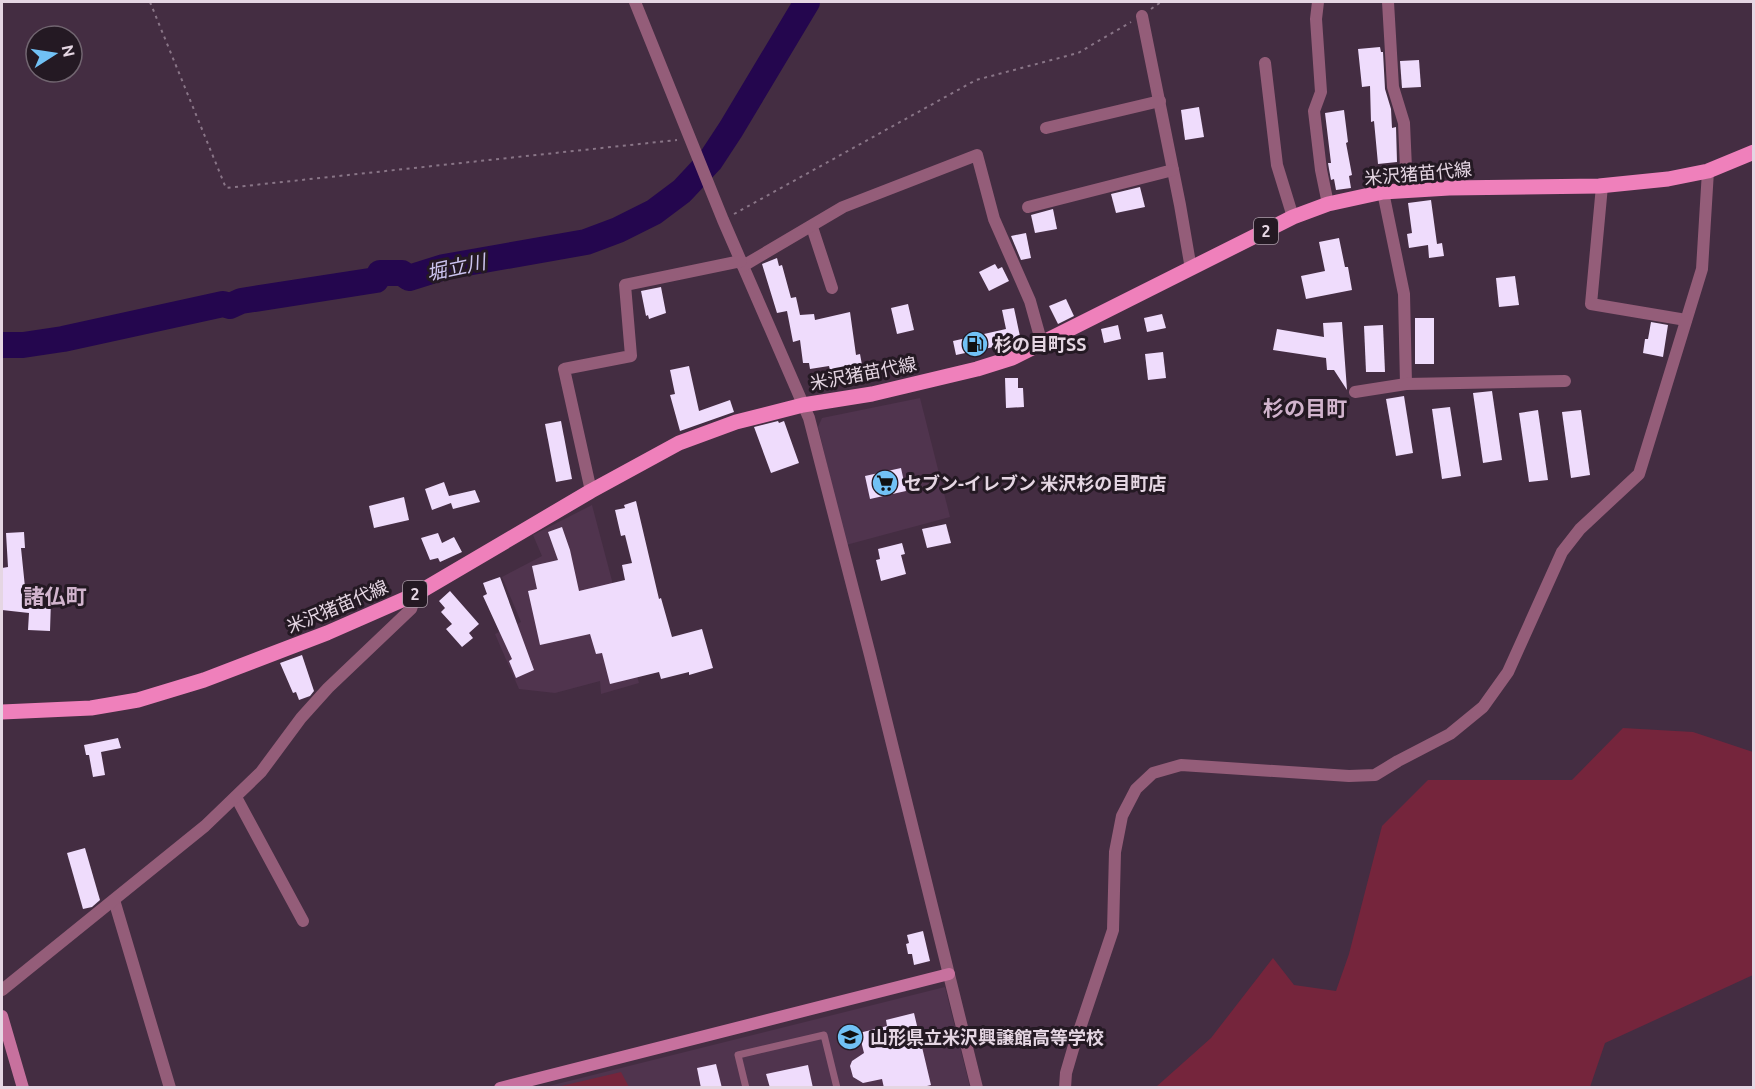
<svg xmlns="http://www.w3.org/2000/svg" width="1755" height="1089" viewBox="0 0 1755 1089" font-family="Ubuntu,'Noto Sans JP',sans-serif">
<rect width="100%" height="100%" fill="#442d42"/>
<g fill="#50344e">
<path d="M920 398 950 517 846 545 818 427 822 418Z"/>
<path d="M592 505 639 683 601 694 600 681 555 693 519 689 495 634 521 622 502 577 542 556 533 535Z"/>
<path d="M945 987 970 1087 541 1088Z"/>
</g>
<g fill="#75253c">
<path d="M1623 728 1693 732 1753 752V975L1605 1043 1590 1087H1156L1211 1038 1273 958 1294 985 1336 991 1349 954 1382 826 1428 780H1572Z"/>
<path d="M621 1072 629 1087H557Z"/>
</g>
<g fill="none" stroke-linecap="round" stroke-linejoin="round">
<path stroke="#24064e" stroke-width="26" d="M2 345H23L63 339 223 304 230 306 241 301 376 280 380 273H402L409 278 444 267 586 242 618 230 654 212 682 191 710 161 731 129 807 2"/>
</g>
<g fill="#efdcfc">
<path d="M1380 47 1381 52H1383L1385 89 1391 109 1392 128 1396 127 1397 162 1378 164 1374 121 1371 122 1370 86 1362 87 1358 49Z"/>
<path d="M1419 60 1421 87 1402 88 1400 61Z"/>
<path d="M1199 107 1204 137 1185 140 1181 110Z"/>
<path d="M1344 110 1348 142 1346 143 1352 175 1349 176 1351 188 1336 190 1334 179 1331 180 1329 169 1328 163H1331L1325 113Z"/>
<path d="M1140 187 1145 207 1116 213 1111 194Z"/>
<path d="M1431 200 1437 244 1442 243 1444 256 1429 258 1428 245 1409 248 1407 234 1412 233 1408 203Z"/>
<path d="M1053 209 1057 229 1035 233 1031 215Z"/>
<path d="M1026 233 1031 258 1021 260 1011 236Z"/>
<path d="M1339 238 1345 267H1348L1352 290 1306 299 1301 276 1325 271 1319 242Z"/>
<path d="M777 258 779 266 782 265 791 298 796 297 800 315 814 314 815 320 850 312 856 355 860 354 862 365 858 366 860 377 833 383 829 366 810 369 809 363H803L800 340 793 342 787 311 777 313 762 264Z"/>
<path d="M995 264 998 269 1002 267 1009 281 989 291 979 272Z"/>
<path d="M1515 276 1519 305 1499 307 1496 278Z"/>
<path d="M661 287 666 313 649 319 648 315 646 316 641 291Z"/>
<path d="M1066 299 1074 316 1058 324 1049 306Z"/>
<path d="M908 304 914 330 897 334 891 308Z"/>
<path d="M1014 308 1021 341 956 355 953 341 1006 329 1002 310Z"/>
<path d="M1162 314 1166 328 1147 332 1144 318Z"/>
<rect x="1415" y="318" width="19" height="46"/>
<path d="M1342 322 1347 390 1334 370H1327L1326 358 1273 350 1277 329 1324 337 1323 323Z"/>
<path d="M1651 322 1668 325 1663 357 1643 353 1645 339H1648Z"/>
<path d="M1118 325 1121 339 1104 343 1101 329Z"/>
<path d="M1383 325 1385 372H1366L1364 326Z"/>
<path d="M1163 352 1166 378 1148 380 1145 354Z"/>
<path d="M689 366 699 411 730 400 734 412 680 431 670 395 675 394 670 370Z"/>
<path d="M1005 378H1018V388H1023L1024 407 1006 408Z"/>
<path d="M1492 391 1502 460 1483 463 1473 393Z"/>
<path d="M1404 396 1413 453 1396 456 1386 399Z"/>
<path d="M1450 407 1461 476 1442 479 1432 409Z"/>
<path d="M1538 410 1548 480 1529 482 1519 413Z"/>
<path d="M1581 410 1590 475 1571 478 1562 412Z"/>
<path d="M561 421 572 479 556 482 545 424Z"/>
<path d="M778 421 779 423 784 421 799 463 771 473 754 427Z"/>
<path d="M901 468 906 491 870 499 865 476Z"/>
<path d="M444 482 449 496 475 490 480 502 453 509 451 503 432 510 425 489Z"/>
<path d="M404 497 409 520 374 528 369 506Z"/>
<path d="M636 501 659 599 661 598 672 637 702 629 713 668 689 675V672L661 679 659 672 610 684 602 653 596 654 590 634 540 645 528 591 537 589 532 566 558 560 548 532 562 527 570 550 579 591 625 580 622 565 632 563 625 535 621 536 615 510 625 508 624 505Z"/>
<path d="M946 524 951 543 927 548 922 529Z"/>
<path d="M24 532 25 548H21L26 597 28 599 51 600 50 631 28 630 29 613 2 610V568L8 567 6 533Z"/>
<path d="M438 533 442 543 454 537 462 552 440 562 438 558 430 560 421 538Z"/>
<path d="M902 543 905 554 901 555 906 574 881 581 876 560 880 559 878 549Z"/>
<path d="M500 577 534 670 516 678 509 661 512 659 483 596 487 594 483 583Z"/>
<path d="M450 591 479 624 469 633 473 638 462 647 446 629 452 624 441 612 445 608 439 601Z"/>
<path d="M302 655 314 691 310 696 299 700 296 692 293 693 280 663Z"/>
<path d="M118 738 121 748 101 752 105 775 93 777 89 755H86L84 745Z"/>
<path d="M85 848 100 900 92 907 83 909 67 853Z"/>
<path d="M923 931 930 961 914 965 912 954H908L906 944 909 943 907 935Z"/>
<path d="M914 1013 931 1085 919 1088H884L882 1079 863 1083 853 1077 850 1066 852 1061 864 1053 859 1033 887 1026 886 1020Z"/>
<path d="M716 1064 722 1088H701L697 1068Z"/>
<path d="M808 1065 813 1088H770L766 1074Z"/>
</g>
<g fill="none" stroke-linecap="round" stroke-linejoin="round">
<g stroke="#897587" stroke-width="2" stroke-dasharray="3 4.5" stroke-linecap="butt">
<path d="M150 2 226 188 677 140"/>
<path d="M1151 9 1161 2"/>
<path d="M734 214 976 80 1078 53 1131 22"/>
</g>
<path stroke="#945d79" stroke-width="7" d="M746 1088 738 1055 824 1035 837 1088"/>
<g stroke="#945d79" stroke-width="12">
<path d="M635 2 723 220 809 418 870 655 977 1088"/>
<path d="M1318 2 1316 19 1321 92 1314 111 1321 170 1328 204"/>
<path d="M1388 2 1393 87 1404 123 1407 191"/>
<path d="M1142 16 1180 205 1191 269"/>
<path d="M1265 63 1277 165 1293 217"/>
<path d="M1046 128 1160 101"/>
<path d="M1602 186 1591 304 1686 320"/>
<path d="M1383 192 1404 294 1406 384"/>
<path d="M1028 207 1173 170"/>
<path d="M812 227 832 288"/>
<path d="M743 266 843 207 977 155 994 219 1030 301 1042 344"/>
<path d="M1355 392 1406 384 1565 381"/>
<path d="M591 491 564 369 631 356 625 285 741 261"/>
<path d="M236 797 303 921"/>
<path d="M114 900 170 1088"/>
<path d="M2 990 205 826 261 772 301 718 328 688 411 609 416 594"/>
<path d="M1065 1088 1066 1073 1073 1049 1113 930 1115 852 1122 816 1136 789 1153 773 1181 765 1349 776 1375 775 1398 761 1450 734 1483 707 1508 672 1562 552 1580 529 1639 474 1702 269 1708 171"/>
</g>
<g stroke="#c7719e" stroke-width="12">
<path d="M2 1016 23 1088"/>
<path d="M500 1088 949 974"/>
</g>
<path stroke="#ef80bb" stroke-width="15" d="M2 712 91 708 138 700 204 680 327 633 416 594 591 491 679 443 736 422 803 405 872 394 977 369 1012 358 1293 217 1328 204 1383 192 1449 188 1599 186 1668 179 1708 171 1754 152"/>
</g>
<defs>
<g id="fuel-disc" transform="scale(1.35)"><circle r="9.5" fill="#71c1f5" stroke="#241923"/><path d="M-5.5-6h7V0h2V4h1.3V-2.5L3-4.5l.8-.8L6-3V5H2.5V1h-1V6h-7ZM-4.2-4.7v3.2H.2V-4.7Z" fill="#111"/></g>
<g id="supermarket-disc" transform="scale(1.35)"><circle r="9.5" fill="#71c1f5" stroke="#241923"/><path d="M-6-5.5h2.5l.6 2H6L4.5 2H-2.5L-4.4-4H-6ZM-1.5 3.2a1.3 1.3 0 1 0 .1 0ZM3 3.2a1.3 1.3 0 1 0 .1 0Z" fill="#111"/></g>
<g id="school-disc" transform="scale(1.35)"><circle r="9.5" fill="#71c1f5" stroke="#241923"/><path d="M0-5L7-2L0 1L-7-2ZM-4 1L0 2.5L4 1V4Q0 6-4 4Z" fill="#111"/></g>
</defs>
<g fill-rule="evenodd">
<use href="#fuel-disc" x="975" y="344"/>
<use href="#supermarket-disc" x="885" y="483"/>
<use href="#school-disc" x="850" y="1037"/>
</g>
<g text-anchor="middle" dominant-baseline="central" stroke-width="6" stroke-linejoin="round" paint-order="stroke">
<g fill="#241923" stroke="#ab9da9" stroke-width="1.5">
<rect x="1254" y="218" width="24" height="26" rx="4.5"/>
<rect x="403" y="581" width="24" height="26" rx="4.5"/>
</g>
<g font-size="16" font-weight="bold" fill="#e5d6e3">
<text x="1266" y="231">2</text>
<text x="415" y="594">2</text>
</g>
<g font-size="18" fill="#e5d6e3" stroke="#241923">
<text transform="translate(1418 173) rotate(-5)">米沢猪苗代線</text>
<text transform="translate(863 373) rotate(-11)">米沢猪苗代線</text>
<text transform="translate(337 606) rotate(-23)">米沢猪苗代線</text>
</g>
<g font-size="18" font-weight="bold" fill="#e5d6e3" stroke="#241923" text-anchor="start">
<text x="994" y="344">杉の目町SS</text>
<text x="904" y="483">セブン-イレブン 米沢杉の目町店</text>
<text x="870" y="1037">山形県立米沢興譲館高等学校</text>
</g>
<g font-size="20" font-style="italic" fill="#cbc3ee" stroke="#241923">
<text transform="translate(456 267) rotate(-12)">堀立川</text>
</g>
<g font-size="21" font-weight="bold" fill="#d1b4cd" stroke="#241923">
<text x="1305" y="408">杉の目町</text>
<text x="55" y="596">諸仏町</text>
</g>
</g>
<rect width="1755" height="1089" fill="none" stroke="#e5d6e3" stroke-width="6"/>
<g transform="translate(54 54) rotate(78)"><circle r="28" fill="#241923" stroke="#716570" stroke-width="1.5"/>
<path d="M0-4.5L10 22L0 15L-10 22Z" fill="#71c1f5"/>
<text y="-9" font-size="16" font-weight="bold" text-anchor="middle" fill="#e5d6e3">N</text>
</g>
</svg>
